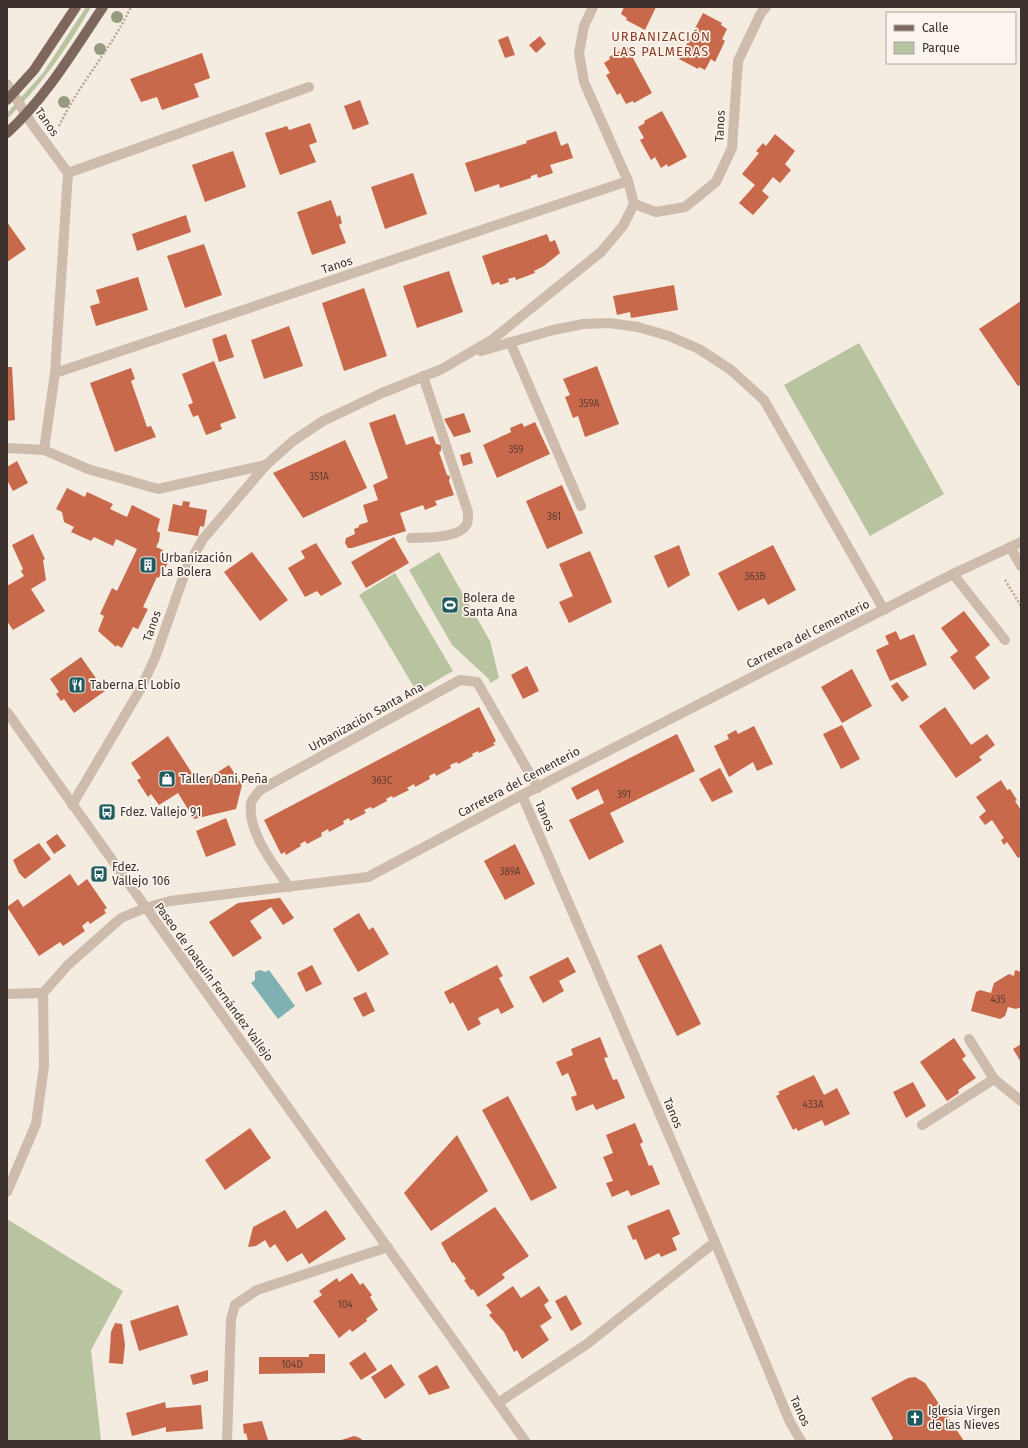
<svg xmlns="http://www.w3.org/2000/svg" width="1028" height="1448" viewBox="0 0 1028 1448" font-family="'Fira Sans',sans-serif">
<rect width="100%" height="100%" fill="#f4ebe1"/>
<g fill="#b8c4a0">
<path d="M86 7H91C67 48 41 86 7 119V113L43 73Z"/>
<path d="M859 343 944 494 870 536 784 385Z"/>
<path d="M439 552 490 641 499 678 490 683 489 679 452 645 409 570Z"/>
<path d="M395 573 453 671 417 692 359 595Z"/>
<path d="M7 1219 123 1291 91 1350 101 1441H7Z"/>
</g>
<path fill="#7fb0b2" d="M260 970 265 972 269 970 295 1006 278 1019 251 983 255 980V972Z"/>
<g fill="#c8694b">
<path d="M624 7H656L645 30 626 20 627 18 621 14Z"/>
<path d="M703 13 722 23 721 25 727 29 722 39 725 41 715 62 711 59 705 70 699 67 698 69 679 59Z"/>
<path d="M508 36 515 55 505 58 498 40Z"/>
<path d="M540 36 546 44 536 53 529 45Z"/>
<path d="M627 47 652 93 634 103 633 101 626 104 620 93 617 95 606 75 610 73 604 63 610 59 609 57Z"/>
<path d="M202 53 210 78 194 84 199 97 162 110 157 97 141 102 130 79Z"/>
<path d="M360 100 369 124 353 130 344 106Z"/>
<path d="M662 111 687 157 668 167 667 164 661 168 655 157 651 160 640 140 644 138 638 127 645 123 644 121Z"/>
<path d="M310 123 317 142 309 145 316 162 280 175 265 133 287 126 289 130Z"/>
<path d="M556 131 561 146 568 143 573 158 550 165 553 173 538 178 537 174 531 176V178L500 188 499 184 475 192 465 163 527 143 526 141Z"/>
<path d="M775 134 795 151 785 164 791 170 780 183 773 177 762 191 769 197 753 215 739 203 755 185 742 174 759 153 756 151 763 143 766 146Z"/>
<path d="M233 151 246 187 205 202 192 165Z"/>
<path d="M413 173 427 214 385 229 371 187Z"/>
<path d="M331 200 337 217 340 215 342 223 339 225 346 243 312 255 297 212Z"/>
<path d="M186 215 191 232 137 251 132 234Z"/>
<path d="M7 222 26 249 7 262Z"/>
<path d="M547 234 550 242 555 240 560 253 544 266 534 271 535 273 516 280 515 277 508 279 509 282 500 285 499 282 492 285 482 256Z"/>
<path d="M204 244 222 295 185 308 167 256Z"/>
<path d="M449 271 463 312 417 328 403 286Z"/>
<path d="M138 277 148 310 96 326 90 306 100 303 96 290Z"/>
<path d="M674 285 678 310 631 318 630 312 617 315 613 296Z"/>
<path d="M364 288 387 356 344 371 322 303Z"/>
<path d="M1021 301V384L1018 386 979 329Z"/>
<path d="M289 326 303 366 264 379 251 340Z"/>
<path d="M226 334 234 357 219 362 212 339Z"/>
<path d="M214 361 236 418 220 424 222 429 206 435 198 415 193 417 188 405 193 403 182 374Z"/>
<path d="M597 366 619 424 585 437 578 416 573 418 565 397 570 395 563 379Z"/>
<path d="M7 367H12L15 420 7 421Z"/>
<path d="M131 368 135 379 131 381 147 427 151 426 156 437 115 452 90 383Z"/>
<path d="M464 413 471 432 454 437 444 419Z"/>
<path d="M395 414 406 445 433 436 436 444 441 445V451L439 452 447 475 450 476 449 481 454 495 435 501 437 505 425 510 423 505 400 513 406 531 352 548H348L345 543 346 538 355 534 354 529 359 527V525L368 522 363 505 378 500 373 485 388 478 369 423Z"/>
<path d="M535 422 550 454 497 478 483 445 511 432 510 428 522 423 524 427Z"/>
<path d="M345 440 367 488 303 518 273 473Z"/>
<path d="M470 452 473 463 463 466 460 455Z"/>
<path d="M17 461 28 483 13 491 7 480V467Z"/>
<path d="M562 485 583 533 547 549 526 501Z"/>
<path d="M67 488 85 497 87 492 113 504 110 509 127 517 132 505 160 519 157 531 160 533 159 541 156 547 163 550 161 553 170 558 163 573 161 572 159 578 157 577 143 607 148 609 138 629 133 627 122 648 117 645 116 647 98 631 104 616 100 614 112 588 117 591 137 549 116 539 113 546 94 537 91 541 71 532 74 527 64 522 62 512 56 509Z"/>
<path d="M183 501 190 502 189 507 207 510 204 527 200 526 198 536 168 531 173 504 182 506Z"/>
<path d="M33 534 45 559 43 560 46 580 31 589 45 611 13 630 7 621V586L24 576 21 571 23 569 12 545Z"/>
<path d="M394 537 409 563 366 588 351 562Z"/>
<path d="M316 543 342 584 321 596 317 591 305 597 288 568 305 558 301 551Z"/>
<path d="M679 545 690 575 668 588 654 556Z"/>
<path d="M773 545 796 590 768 605 764 598 738 611 718 573Z"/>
<path d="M590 551 612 602 569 623 559 602 573 596 559 564Z"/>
<path d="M252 552 288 600 260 621 224 572Z"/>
<path d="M964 611 990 645 975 657 990 678 974 690 950 657 958 651 941 628Z"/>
<path d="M896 631 900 640 914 634 927 665 890 681 876 650 889 644 885 636Z"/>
<path d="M81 657 105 691 74 713 64 699 61 701 56 694 59 692 50 679Z"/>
<path d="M527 666 539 691 523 699 511 675Z"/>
<path d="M852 669 872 706 842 723 821 687Z"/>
<path d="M897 682 909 697 902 702 891 686Z"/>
<path d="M479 707 496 741 493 743 495 745 479 753 478 751 472 754 473 756 458 764 457 762 450 765 451 768 436 776 435 773 429 776 430 779 415 787 414 784 407 788 409 790 393 798 392 796 386 799 387 801 372 809 371 807 364 810 366 813 350 821 349 818 343 821 344 824 329 832 328 829 321 833 322 836 307 844 305 841 300 844 301 846 286 855 285 852 281 854 264 820Z"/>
<path d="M945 707 971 745 987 734 995 745 979 757 982 760 956 778 919 726Z"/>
<path d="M842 725 860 759 841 769 823 734Z"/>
<path d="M754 726 773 764 757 771 753 762 729 777 714 746 729 739 727 735 736 730 738 734Z"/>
<path d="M677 734 695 771 610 813 624 842 589 860 569 820 604 803 598 789 577 800 571 788Z"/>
<path d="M168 736 199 784 229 765 242 785 236 809 194 819 178 793 159 805 151 794 148 797 137 780 141 778 131 763Z"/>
<path d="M720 768 733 792 712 802 699 779Z"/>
<path d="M1001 780 1007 790 1010 789 1017 800 1015 801 1021 810V856L1018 858 1007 842 1004 845 1001 840 1004 838 992 820 985 825 979 817 986 811 976 797Z"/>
<path d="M226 818 236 845 206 857 196 831Z"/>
<path d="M57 834 66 846 54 854 46 842Z"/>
<path d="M39 843 51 859 25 879 19 873 13 860Z"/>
<path d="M515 844 535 884 505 900 484 861Z"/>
<path d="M70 874 78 886 87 879 107 908 104 910 106 913 90 924 88 921 82 926 85 931 63 946 60 942 39 956 7 907 18 899 23 907Z"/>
<path d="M280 898 294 918 283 925 271 907 250 921 262 938 233 957 209 922 238 903Z"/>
<path d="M359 913 369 930 373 927 389 954 358 972 333 929Z"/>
<path d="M661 944 701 1024 677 1036 637 956Z"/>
<path d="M568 957 576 972 559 981 564 991 543 1003 529 977Z"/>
<path d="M312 965 322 984 306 992 297 973Z"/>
<path d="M497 965 503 976 499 978 514 1007 501 1014 498 1008 478 1018 481 1024 468 1031 453 1002 450 1004 444 992Z"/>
<path d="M1015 970 1021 972V1007L1016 1009 1008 1007 1005 1016 1000 1019 971 1011 976 992 980 990 991 993 994 983 1009 974 1014 976Z"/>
<path d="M366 992 375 1011 363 1017 353 998Z"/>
<path d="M600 1037 608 1057 604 1058 613 1080 617 1079 625 1098 596 1110 593 1104 576 1111 571 1097 577 1095 568 1073 562 1076 556 1062 573 1055 571 1049Z"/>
<path d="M954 1038 966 1056 962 1059 976 1078 958 1090 959 1093 947 1101 920 1062Z"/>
<path d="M1021 1044V1062L1013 1049Z"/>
<path d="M814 1075 824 1095 837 1088 850 1114 825 1126 822 1120 798 1131 796 1128 793 1130 776 1096 780 1094 778 1092Z"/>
<path d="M913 1082 926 1106 906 1118 893 1092Z"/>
<path d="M508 1096 557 1188 531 1201 482 1110Z"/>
<path d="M635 1123 643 1142 640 1144 649 1166 652 1165 660 1184 631 1196 628 1190 612 1197 606 1183 613 1181 603 1157 613 1153 606 1135Z"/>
<path d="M250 1128 271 1158 225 1190 205 1160Z"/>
<path d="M457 1135 488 1191 431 1231 404 1193Z"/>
<path d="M495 1207 529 1256 502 1274 505 1278 478 1297 473 1289 471 1290 464 1280 466 1279 454 1262 452 1263 441 1243Z"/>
<path d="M669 1209 680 1234 672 1238 677 1250 661 1257 659 1253 645 1260 636 1239 633 1240 627 1226Z"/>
<path d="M285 1210 297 1229 326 1210 346 1239 309 1264 302 1253 287 1262 275 1244 270 1248 265 1240 256 1246 248 1247 253 1227Z"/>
<path d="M352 1273 360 1285 363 1283 372 1295 370 1297 378 1310 366 1319 367 1321 352 1332 350 1329 339 1338 313 1301 322 1295 319 1291 337 1278 339 1282Z"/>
<path d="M513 1286 521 1298 539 1286 549 1301 544 1305 552 1318 540 1326 549 1340 522 1359 517 1350 514 1352 504 1332 489 1315 492 1313 486 1305Z"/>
<path d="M566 1295 582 1324 571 1331 555 1301Z"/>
<path d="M178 1305 188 1335 139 1351 130 1321Z"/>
<path d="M115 1323 122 1324 125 1345 123 1364 109 1363 111 1332Z"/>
<path d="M365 1352 377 1370 361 1380 349 1363Z"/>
<path d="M309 1354H325V1373L259 1374V1357H309Z"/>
<path d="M391 1364 405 1385 385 1399 371 1377Z"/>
<path d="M437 1365 450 1388 429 1395 418 1376Z"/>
<path d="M208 1370V1381L193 1385 190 1375Z"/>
<path d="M915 1377 925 1383 964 1441H891L893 1438 871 1398 908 1378Z"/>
<path d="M165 1402 166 1408 201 1405 203 1429 166 1432V1427L132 1436 126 1413Z"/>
<path d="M262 1421 268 1440 248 1441 246 1433 244 1434 243 1424Z"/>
<path d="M354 1436 360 1438 363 1441H338Z"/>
</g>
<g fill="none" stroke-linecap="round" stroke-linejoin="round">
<g stroke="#b9a596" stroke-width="2.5" stroke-dasharray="2 2" stroke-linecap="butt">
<path d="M59 126C79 84 111 49 131 7"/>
<path d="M1005 580 1021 606"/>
</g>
<g stroke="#cdbbac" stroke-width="10">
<path d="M7 84 32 124 68 173 55 373 44 450"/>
<path d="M68 173 309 87"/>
<path d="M634 204 656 212 685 207 716 182 732 148 738 61 761 13 766 7"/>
<path d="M510 342 581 506"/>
<path d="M481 351 553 330 583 324 609 323 638 327 669 336 699 349 731 370 764 400 884 610"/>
<path d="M55 373 628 181"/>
<path d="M7 448 44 450 88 469 158 489 266 465"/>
<path d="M411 538C426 537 459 539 467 524 468 521 468 516 468 512L423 376"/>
<path d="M1010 547 1021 566"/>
<path d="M953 574 1005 640"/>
<path d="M7 712 525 1441"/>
<path d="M522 795 715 1242 790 1422 801 1441"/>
<path d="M72 805 141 688 155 658 187 567 203 539 266 465 293 441 323 421 382 393 442 369 493 339 601 252 623 226 634 204 628 181 584 82 579 53 584 26 593 7"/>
<path d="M289 887C274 865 247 832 251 803 252 799 257 794 260 790L460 680 477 682 538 788"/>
<path d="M7 994 43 993"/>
<path d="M969 1039 994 1079"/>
<path d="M922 1125 994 1079 1021 1101"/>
<path d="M7 1192 36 1124 44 1066 43 993 68 965 121 918 145 908 170 901 368 877 522 795 953 574 1021 542"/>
<path d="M498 1403 587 1344 715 1242"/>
<path d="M227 1441 231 1319 235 1305 257 1290 388 1247"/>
</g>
<g stroke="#7d675c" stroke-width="10">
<path d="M7 100 34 70 76 7"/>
<path d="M7 133C46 98 74 50 103 7"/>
</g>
</g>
<g fill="#969b7f">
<circle cx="117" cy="17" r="6"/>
<circle cx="100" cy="49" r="6"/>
<circle cx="64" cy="102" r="6"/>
</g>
<defs>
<g id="building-square" transform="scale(0.9)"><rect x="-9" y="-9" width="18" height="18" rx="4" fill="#1f5a5e" stroke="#fbf5ee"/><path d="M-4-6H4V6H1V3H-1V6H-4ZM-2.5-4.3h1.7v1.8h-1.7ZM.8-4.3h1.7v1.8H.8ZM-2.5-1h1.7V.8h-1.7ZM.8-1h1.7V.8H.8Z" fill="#fff"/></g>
<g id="stadium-square" transform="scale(0.9)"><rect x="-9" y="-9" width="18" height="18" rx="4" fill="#1f5a5e" stroke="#fbf5ee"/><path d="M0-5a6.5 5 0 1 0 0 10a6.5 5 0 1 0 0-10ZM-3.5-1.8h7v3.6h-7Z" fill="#fff"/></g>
<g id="restaurant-square" transform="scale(0.9)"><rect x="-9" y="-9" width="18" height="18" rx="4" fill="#1f5a5e" stroke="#fbf5ee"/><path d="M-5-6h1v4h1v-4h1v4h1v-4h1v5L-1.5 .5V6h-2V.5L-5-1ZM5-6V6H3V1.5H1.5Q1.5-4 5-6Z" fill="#fff"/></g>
<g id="shop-square" transform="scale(0.9)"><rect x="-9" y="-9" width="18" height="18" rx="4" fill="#1f5a5e" stroke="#fbf5ee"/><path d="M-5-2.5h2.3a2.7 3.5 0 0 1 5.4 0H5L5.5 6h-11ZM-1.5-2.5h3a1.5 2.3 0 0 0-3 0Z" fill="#fff"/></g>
<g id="bus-square" transform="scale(0.9)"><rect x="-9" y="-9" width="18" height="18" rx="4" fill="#1f5a5e" stroke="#fbf5ee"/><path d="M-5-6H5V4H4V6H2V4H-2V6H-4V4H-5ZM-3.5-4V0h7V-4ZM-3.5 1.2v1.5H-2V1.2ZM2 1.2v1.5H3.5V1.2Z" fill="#fff"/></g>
<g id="church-square" transform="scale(0.9)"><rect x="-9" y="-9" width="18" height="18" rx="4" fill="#1f5a5e" stroke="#fbf5ee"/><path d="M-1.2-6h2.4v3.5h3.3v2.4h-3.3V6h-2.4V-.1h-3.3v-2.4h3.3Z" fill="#fff"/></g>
</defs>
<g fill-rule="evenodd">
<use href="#building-square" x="148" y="565"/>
<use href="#stadium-square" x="450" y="605"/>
<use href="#restaurant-square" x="77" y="685"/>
<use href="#shop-square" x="167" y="779"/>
<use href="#bus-square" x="107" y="812"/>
<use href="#bus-square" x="99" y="874"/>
<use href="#church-square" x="915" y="1418"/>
</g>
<g text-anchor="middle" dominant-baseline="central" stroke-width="3.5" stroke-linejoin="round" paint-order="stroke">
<g font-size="10" fill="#5e3e33">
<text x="589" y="404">359A</text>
<text x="516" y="450">359</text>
<text x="319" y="477">351A</text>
<text x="554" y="517">361</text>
<text x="755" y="577">363B</text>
<text x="382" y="781">363C</text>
<text x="624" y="795">391</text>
<text x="510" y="872">389A</text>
<text x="998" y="1000">435</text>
<text x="813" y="1105">433A</text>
<text x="345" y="1305">104</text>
<text x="292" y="1365">104D</text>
</g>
<g font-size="12" fill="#3b302b" stroke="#fbf5ee">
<text transform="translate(47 122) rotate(55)">Tanos</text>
<text transform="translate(720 126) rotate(-87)">Tanos</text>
<text transform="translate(337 265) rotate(-18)">Tanos</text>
<text transform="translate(152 626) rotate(-71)">Tanos</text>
<text transform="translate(808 634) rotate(-27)">Carretera del Cementerio</text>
<text transform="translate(366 717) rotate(-29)">Urbanización Santa Ana</text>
<text transform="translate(519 782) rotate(-28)">Carretera del Cementerio</text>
<text transform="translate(545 816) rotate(67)">Tanos</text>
<text transform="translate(214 982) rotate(54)">Paseo de Joaquín Fernández Vallejo</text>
<text transform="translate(673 1113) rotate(67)">Tanos</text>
<text transform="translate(800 1411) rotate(65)">Tanos</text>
</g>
<g font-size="12" fill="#3b302b" stroke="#fbf5ee" text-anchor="start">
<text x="161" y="558">Urbanización<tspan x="161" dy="14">La Bolera</tspan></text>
<text x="463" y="598">Bolera de<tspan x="463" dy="14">Santa Ana</tspan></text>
<text x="90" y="685">Taberna El Lobio</text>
<text x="180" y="779">Taller Dani Peña</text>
<text x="120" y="812">Fdez. Vallejo 91</text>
<text x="112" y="867">Fdez.<tspan x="112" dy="14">Vallejo 106</tspan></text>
<text x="928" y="1411">Iglesia Virgen<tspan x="928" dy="14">de las Nieves</tspan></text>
</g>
<g font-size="13" letter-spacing="1" fill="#8c3b22" stroke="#fbf5ee">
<text x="661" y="36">URBANIZACIÓN<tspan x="661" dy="15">LAS PALMERAS</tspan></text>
</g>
</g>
<rect width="1028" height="1448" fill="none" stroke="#3b302b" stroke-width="16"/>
<rect x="886" y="12" width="130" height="52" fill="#fbf5ee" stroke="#aea6a0"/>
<rect x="894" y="25" width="20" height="6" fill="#7d675c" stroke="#aea6a0"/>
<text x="922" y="32" font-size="12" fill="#3b302b">Calle</text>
<rect x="894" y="42" width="20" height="12" fill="#b8c4a0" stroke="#aea6a0"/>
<text x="922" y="52" font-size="12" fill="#3b302b">Parque</text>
</svg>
